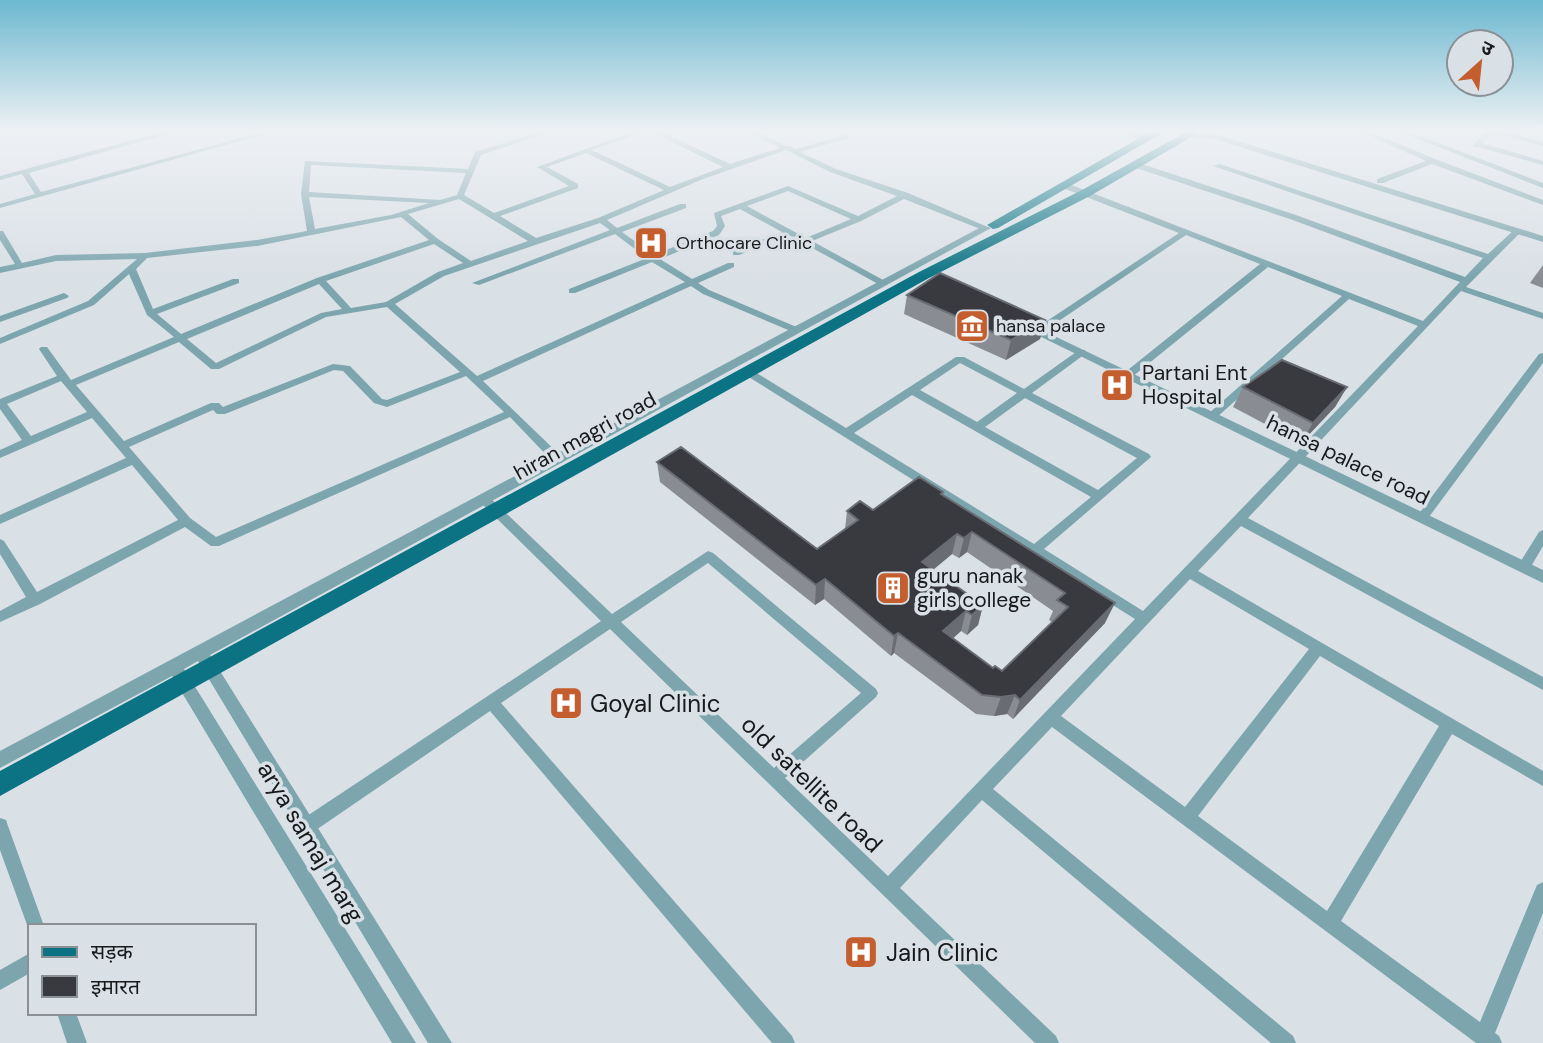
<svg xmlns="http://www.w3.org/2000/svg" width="1543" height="1043" viewBox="0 0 1543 1043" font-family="'DM Sans','Noto Sans Devanagari',sans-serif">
<rect width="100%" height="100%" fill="#d9e0e6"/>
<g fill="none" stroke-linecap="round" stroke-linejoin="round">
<g fill="#7ca5ad" fill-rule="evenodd">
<path d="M162 132H175L29 173 41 192 260 133 265 134 0 208V204L35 194 22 174 0 180V176Z"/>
<path d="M539 132H550L481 155 464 195 494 213 569 186 537 167 632 132H643L592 150 670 187 723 167 652 132H662L730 164 780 148 748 132H758L786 146H791L795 149 841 136 836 132H844L849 136V138L800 152 836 169 908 193 990 228 983 230 904 199 861 221 812 241 885 281 886 283 882 286 805 244H800L799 241 789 235 739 255H733V251L782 232 740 209 721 216 725 226 719 235 660 259 692 279 728 263H734V267L698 283 709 290 799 328V332H793L703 294 691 286 483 381 562 457 564 460 562 463H554L510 417 219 546H211L185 527 40 604 0 622V611L26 597 0 554V539L4 541 37 592 178 520 132 465 0 524V515L126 458 92 418 0 458V450L22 440 0 409V399L57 376 39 349 41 347H47L71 380 174 337 147 315 129 274 94 305 0 344V338L88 301 137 259 56 261 0 273V267L15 264 0 240V231H3L22 263 56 255 145 253 257 240 307 231 301 194 305 161 468 169 475 152ZM786 150 830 172 897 196 858 216 788 186 714 213 717 226 713 231 654 255 622 232 686 208V204H680L617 228 607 220 703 179ZM586 153 664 190 598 218 536 238 500 216 578 188V184L547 167ZM311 165 466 173 457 195 440 200 309 192ZM788 191 851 219 806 238 747 206ZM309 197 429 203 391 215 315 229ZM459 199 528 241 471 261 438 239 408 214ZM401 217 429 240 317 278 181 334 157 314 239 283V279H233L153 309 136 269 147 258 257 246ZM600 223 610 230 472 283 479 285 615 234 647 258 569 289V293H575L652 262 685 282 477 376 395 304 444 276ZM434 244 463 263 438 272 386 302 351 308 326 281ZM319 284 342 309 321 313 216 363 187 339ZM387 307 460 372 387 400 382 399 350 366 333 364 223 407 219 403H211L124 441 76 385 179 342 211 369H219L326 317ZM334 370 343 371 374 403 387 407 466 376 504 412 216 537 190 518 129 447 213 410 217 414H225ZM61 381 87 412 31 436 7 404Z"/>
<path d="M1361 132H1371L1435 159 1543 200V205L1432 164 1383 183H1377V179L1426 161Z"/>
<path d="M1400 132H1410L1543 183V188Z"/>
<path d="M1486 132H1506L1543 142V146L1494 133 1482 143 1543 161V165L1478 147H1473V145Z"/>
<path d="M1133 163H1139L1296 215 1465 277 1483 258 1213 166 1220 164 1488 254 1515 229 1522 231 1466 287 1543 313V319L1461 291 1248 518 1543 677V690L1241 526 1198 571 1543 771V786L1452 734 1341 921 1480 1022 1537 885 1543 882V913L1495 1033 1499 1036 1502 1043H1476L1052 727 993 789 1293 1036 1296 1043H1271L982 800 900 888 1056 1036 1059 1043H1035L610 629 501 703 792 1036 795 1043H772L490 711 313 832 307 834 301 832 299 826 301 820 601 621 480 502 478 499 484 495 488 496 612 614 708 551 713 553 876 689 878 693 876 697 785 778 888 876 1135 619 744 374V370H752L846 428 956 357H964L1024 389 1079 350H1085V354L1032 393 1149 454 1151 457 1044 549 1143 611 1418 326 1349 299 1216 418H1208L1207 416 1208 414 1342 296 1268 267 1132 377H1124V373L1260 264 1186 235 1041 333H1035V329L1179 233 1063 188V184H1069L1423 321 1460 282 1290 219 1133 167ZM960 363 1017 393 977 422 920 390ZM912 395 1091 497 1034 544 854 433ZM1025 398 1137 458 1098 490 985 427ZM708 563 861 693 774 768 621 622ZM1190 579 1309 649 1185 807 1061 716ZM1320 656 1439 726 1327 911 1198 816Z"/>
<path d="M64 293 69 296 67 298 0 322V316Z"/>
<path d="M1543 353V363L1426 521H1418L1416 518 1418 515 1539 354Z"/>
<path d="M1543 530V546L1529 570H1519L1518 567 1519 564 1539 532Z"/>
<path d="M0 818 6 820 8 826 44 926H30V933L0 850Z"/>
<path d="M30 953V973L0 990V970Z"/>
<path d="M57 1013H76L87 1043H67Z"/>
</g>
<g fill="#7ca5ad" fill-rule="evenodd">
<path d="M1125 132H1136L1149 140 1142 142Z"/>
<path d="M1189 134 1219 135 1543 236V242L1215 139 1186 138 1185 136Z"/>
<path d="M983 226 991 228 210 655 452 1043H428L198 661 184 669 416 1043H392L172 676 0 768V751Z"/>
<path d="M1025 322 1543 570V583L1021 327 1020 325Z"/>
</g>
<g fill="#0b7383" fill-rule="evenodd">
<path d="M1150 132H1164L998 228 993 229 987 225Z"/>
<path d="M1186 132H1200L1090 196 929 278 0 796V771L919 272 1082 190Z"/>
</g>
</g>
<g fill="#898d93" fill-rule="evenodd">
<path d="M1543 265V288L1530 283Z"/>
<path d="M907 295 1045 320 1040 339 1006 360 904 314Z"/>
<path d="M1243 387H1347L1335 407 1301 443 1233 407Z"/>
<path d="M657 462 817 549 845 529 847 511 873 510 942 495 1105 623 1013 719 1007 714 994 716 976 714 894 653 891 656 824 599 815 605 660 482ZM967 552 1053 611 1049 620 1052 622 1002 671 993 668 953 638 961 631 967 635 978 625 983 605 933 570 952 554 959 558Z"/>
</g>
<g fill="#696c72">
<path d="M1045 320 1040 339 1006 360 1011 340Z"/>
<path d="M1347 387 1335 407 1301 443 1313 423Z"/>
<path d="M972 532 967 552 959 558 964 538Z"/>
<path d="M957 534 952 554 918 582 922 562Z"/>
<path d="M825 579 824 599 815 605 816 585Z"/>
<path d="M1115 603 1105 623 1013 719 1020 700Z"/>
<path d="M983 605 978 625 967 635 972 615Z"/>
<path d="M966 611 961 631 939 651 943 631Z"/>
<path d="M898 633 894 653 891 656 894 636Z"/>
<path d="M1015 695 1007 714 994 716 1001 697Z"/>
</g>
<g fill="#393a40" stroke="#696c72" stroke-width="2" fill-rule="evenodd">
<path d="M940 273 1045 320 1011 340 907 295Z"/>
<path d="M1282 360 1347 387 1313 423 1243 387Z"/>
<path d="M681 447 817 549 858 520 847 511 860 501 873 510 919 477 943 492 941 494 1115 603 1020 700 1015 695 1001 697 982 695 898 633 894 636 825 579 816 585 657 462ZM972 532 1065 593 1057 600 1068 607 1002 671 995 666 993 668 943 631 966 611 972 615 983 605 922 562 957 534 964 538Z"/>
</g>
<linearGradient id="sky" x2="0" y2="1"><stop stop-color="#6db8d0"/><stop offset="0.47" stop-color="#eef1f4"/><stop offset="1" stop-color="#eef1f4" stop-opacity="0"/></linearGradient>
<rect width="1543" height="278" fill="url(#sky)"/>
<defs>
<g id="hospital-square" transform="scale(1.75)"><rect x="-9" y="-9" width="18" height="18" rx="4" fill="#c45e2e" stroke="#d9e0e6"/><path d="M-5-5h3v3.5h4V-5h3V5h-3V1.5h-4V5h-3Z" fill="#fff"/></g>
<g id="museum-square" transform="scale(1.75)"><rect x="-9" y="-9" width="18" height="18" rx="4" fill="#c45e2e" stroke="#d9e0e6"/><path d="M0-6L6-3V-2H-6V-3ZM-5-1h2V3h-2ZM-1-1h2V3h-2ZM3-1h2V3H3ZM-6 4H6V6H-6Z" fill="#fff"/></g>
<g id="building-square" transform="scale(1.75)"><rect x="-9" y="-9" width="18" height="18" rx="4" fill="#c45e2e" stroke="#d9e0e6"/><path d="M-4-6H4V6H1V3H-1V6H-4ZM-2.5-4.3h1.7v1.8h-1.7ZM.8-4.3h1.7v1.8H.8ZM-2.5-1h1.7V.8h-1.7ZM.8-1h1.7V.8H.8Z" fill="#fff"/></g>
</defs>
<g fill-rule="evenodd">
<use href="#hospital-square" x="651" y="243"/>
<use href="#museum-square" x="972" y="326"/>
<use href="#hospital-square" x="1117" y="385"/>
<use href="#building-square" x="893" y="588"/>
<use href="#hospital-square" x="566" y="703"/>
<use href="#hospital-square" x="861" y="952"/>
</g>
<g text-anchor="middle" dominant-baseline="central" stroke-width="7" stroke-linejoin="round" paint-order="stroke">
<g font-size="18" fill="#17191b" stroke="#d9e0e6" text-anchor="start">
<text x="676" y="243">Orthocare Clinic</text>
<text x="996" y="326">hansa palace</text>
</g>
<g font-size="21" fill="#17191b" stroke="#d9e0e6" text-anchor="start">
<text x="1142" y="373">Partani Ent<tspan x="1142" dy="24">Hospital</tspan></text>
<text x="917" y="576">guru nanak<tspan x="917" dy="24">girls college</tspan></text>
</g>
<g font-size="21" fill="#17191b" stroke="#d9e0e6">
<text transform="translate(585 436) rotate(-29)">hiran magri road</text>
<text transform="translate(1348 460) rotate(26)">hansa palace road</text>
</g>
<g font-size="24" fill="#17191b" stroke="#d9e0e6" text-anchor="start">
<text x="590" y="703">Goyal Clinic</text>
<text x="886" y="952">Jain Clinic</text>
</g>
<g font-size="24" fill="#17191b" stroke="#d9e0e6">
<text transform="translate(812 784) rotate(44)">old satellite road</text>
<text transform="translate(311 842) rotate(59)">arya samaj marg</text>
</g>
</g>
<rect x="28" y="924" width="228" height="91" fill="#d9e0e6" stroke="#8b9095" stroke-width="2"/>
<rect x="42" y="947" width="35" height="10" fill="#0b7383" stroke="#8b9095" stroke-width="2"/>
<text x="91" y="959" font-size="21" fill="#17191b">सड़क</text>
<rect x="42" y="976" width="35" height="21" fill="#393a40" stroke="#8b9095" stroke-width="2"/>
<text x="91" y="994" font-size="21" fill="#17191b">इमारत</text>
<g transform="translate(1480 63) rotate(27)"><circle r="33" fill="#d9e0e6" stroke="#8b9095" stroke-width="2"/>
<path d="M0-5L12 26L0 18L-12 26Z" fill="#c45e2e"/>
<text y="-10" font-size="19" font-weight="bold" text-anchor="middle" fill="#17191b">उ</text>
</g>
</svg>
